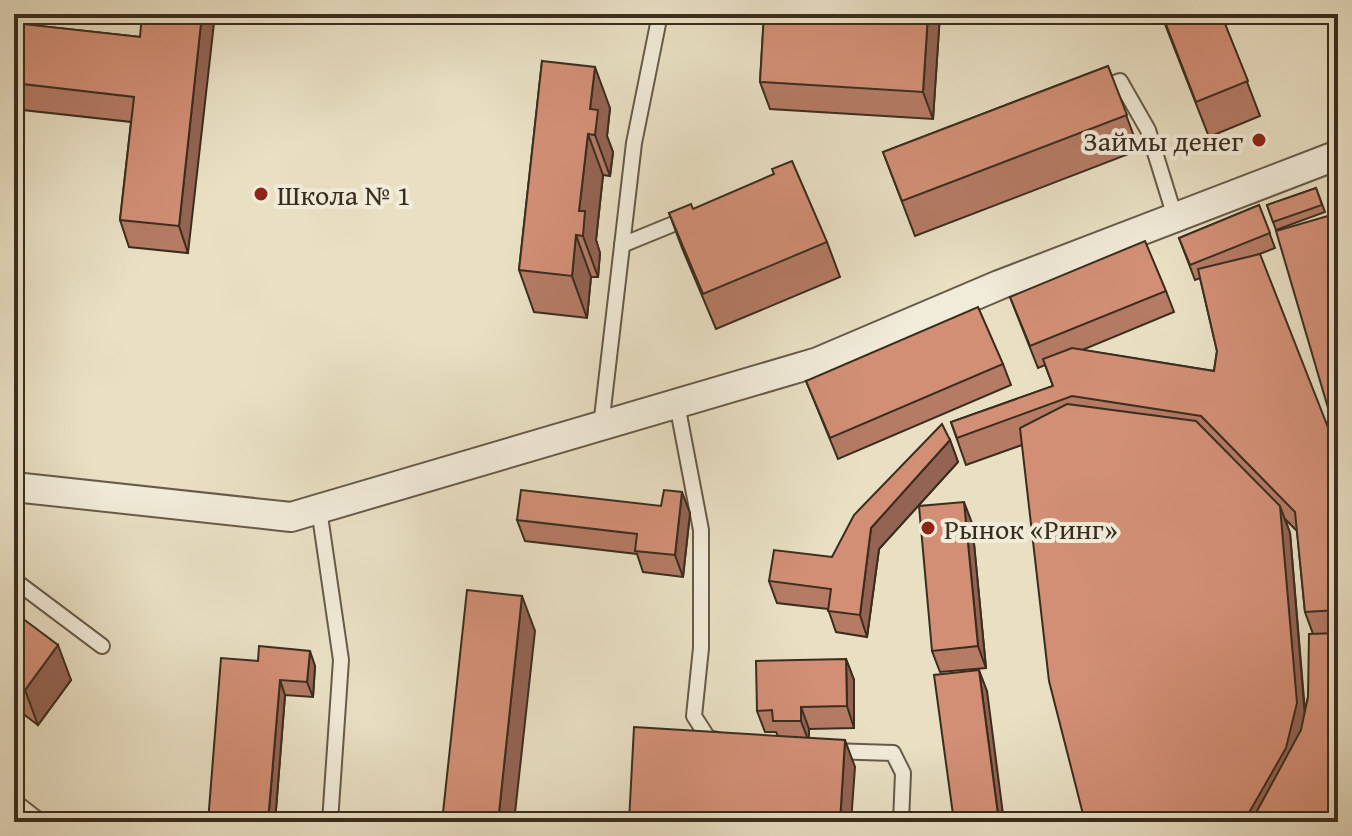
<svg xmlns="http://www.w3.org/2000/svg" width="1352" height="836" viewBox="0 0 1352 836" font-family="'Gentium Book Plus',serif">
<rect width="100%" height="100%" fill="#e9e0c4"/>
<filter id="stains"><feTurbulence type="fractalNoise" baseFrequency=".0025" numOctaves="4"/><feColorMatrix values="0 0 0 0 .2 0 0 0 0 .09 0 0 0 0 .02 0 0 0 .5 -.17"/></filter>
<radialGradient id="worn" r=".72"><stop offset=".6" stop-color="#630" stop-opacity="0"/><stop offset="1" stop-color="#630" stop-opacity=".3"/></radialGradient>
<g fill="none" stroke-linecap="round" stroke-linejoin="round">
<g stroke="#665a48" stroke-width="18">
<g id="lane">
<path d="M1098 89 1120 81 1148 130 1175 217"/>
<path d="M622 245 688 218"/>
<path d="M677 404 701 530V648L694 716 708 738 718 740"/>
<path d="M601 426 634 143 660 14"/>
<path d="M319 509 341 660 330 822"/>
<path d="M14 580 102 646"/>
<path d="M830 751 893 753 903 773 901 822"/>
<path d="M14 801 41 822"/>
</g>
</g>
<g stroke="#665a48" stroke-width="32">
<path id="street" d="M14 487 291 517 818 362 999 285 1338 155"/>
</g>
<use href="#lane" stroke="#f1ebd9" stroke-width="14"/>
<use href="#street" stroke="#f1ebd9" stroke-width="28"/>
</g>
<g fill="#b57b65" stroke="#3a2d1e" stroke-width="2" fill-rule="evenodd">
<path d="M14 14 22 24 140 37 188 253 129 247 120 220 131 122 14 109Z"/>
<path d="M764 14H940L933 119 770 109 760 82Z"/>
<path d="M1161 14H1221L1260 116 1209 137Z"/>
<path d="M542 61 610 108 607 136 613 152 610 176 603 175 596 240 600 253 598 277H591L587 318 534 312 519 270Z"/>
<path d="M1108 66 1139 150 915 236 883 152Z"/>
<path d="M1316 188 1325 212 1276 230 1267 205Z"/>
<path d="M1259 205 1275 248 1257 255 1338 453V822L1022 445 966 465 951 422 1053 386 1045 365 1038 368 1010 297 1166 291 1174 312 1082 350 1214 371 1217 351 1200 278 1195 280 1179 238ZM1285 519 1297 531 1305 612 1313 634 1308 697 1305 711 1290 533Z"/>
<path d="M693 209 827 242 840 277 716 329 682 248 669 213Z"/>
<path d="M1003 364 1011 385 838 459 806 381Z"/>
<path d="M950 440 958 462 879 549 867 637 836 632 828 609 777 603 769 581 832 557Z"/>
<path d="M690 513 683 577 643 572 637 554 525 541 517 520Z"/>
<path d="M972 523 986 668 940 672 932 651Z"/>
<path d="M14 612 71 680 38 725 14 707Z"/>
<path d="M846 659 854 680V728L809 729V738L855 767 778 736 776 732H765L757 711Z"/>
<path d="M258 661 315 666 313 697 285 695 275 822H208Z"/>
</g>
<g fill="#936453" stroke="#3a2d1e" stroke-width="2">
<path d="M14 14H23L19 50 14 35Z"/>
<path d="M202 14H215L188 253 179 226Z"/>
<path d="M928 14H940L933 119 923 92Z"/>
<path d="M595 67 610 108 607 136 613 152 610 176 595 135 590 109Z"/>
<path d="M588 134 603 175 596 240 600 253 598 277 583 236 579 211Z"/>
<path d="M576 235 591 277 587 318 572 276Z"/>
<path d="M950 440 958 462 879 549 867 637 860 615 871 528Z"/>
<path d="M682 492 690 513 683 577 675 555Z"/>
<path d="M964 502 972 523 986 668 978 646Z"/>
<path d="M1280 506 1290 533 1306 730 1269 822H1241Z"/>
<path d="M522 596 535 631 514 822H498Z"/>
<path d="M58 645 71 680 38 725 25 690Z"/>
<path d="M310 651 315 666 313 697 307 682Z"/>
<path d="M846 659 854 680V728L847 706Z"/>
<path d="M979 670 987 691 1004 822H999Z"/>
<path d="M280 680 285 695 275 822H268Z"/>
<path d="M801 707 809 729V742L801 721Z"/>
<path d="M845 740 855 767 851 822H840Z"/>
</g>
<g fill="#d28f76" stroke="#3a2d1e" stroke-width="2">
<path d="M142 14H202L179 226 120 220 134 97 14 83V23L140 37Z"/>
<path d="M764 14H928L923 92 760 82Z"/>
<path d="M1162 14H1221L1248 81 1196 102Z"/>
<path d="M542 61 595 67 590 109 598 110 595 135 588 134 579 211H585L583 236 576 235 572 276 519 270Z"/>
<path d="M1108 66 1127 115 902 201 883 152Z"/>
<path d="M792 161 827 242 703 294 669 213 691 204 693 209 774 174 772 169Z"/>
<path d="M1338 183V200L1333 184Z"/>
<path d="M1316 188 1322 205 1273 222 1267 205Z"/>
<path d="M1259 205 1270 233 1190 265 1179 238Z"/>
<path d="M1338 213V233L1335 234 1338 244V442L1276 231Z"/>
<path d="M1145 241 1166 291 1030 346 1010 297Z"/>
<path d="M1260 254 1338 453V610L1305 612 1295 512 1201 416 1072 396 957 438 951 422 1053 386 1043 359 1072 348 1214 371 1217 351 1198 269Z"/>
<path d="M978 307 1003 364 830 438 806 381Z"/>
<path d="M1067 404 1196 421 1280 506 1297 703 1286 748 1250 811 1241 822H1085L1049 681 1020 428Z"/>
<path d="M942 424 950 440 871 528 860 615 828 611 831 589 769 581 774 550 832 557 854 515Z"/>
<path d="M521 490 661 506 664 490 682 492 675 555 635 551 637 534 517 520Z"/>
<path d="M964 502 978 646 932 651 919 506Z"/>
<path d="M467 590 522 596 498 822H442Z"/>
<path d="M14 612 58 645 25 690 14 682Z"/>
<path d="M1338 633V822H1251L1301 730 1308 697 1309 634Z"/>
<path d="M259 646 310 651 307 682 280 680 268 822H208L221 658 258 661Z"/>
<path d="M846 659 847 706 801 707V721H773L772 710 757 711 756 661Z"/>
<path d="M979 670 999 822H954L934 675Z"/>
<path d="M634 727 845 740 840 822H629Z"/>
</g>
<g fill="#8f2418" stroke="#f1ebd9" stroke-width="3">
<circle cx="1259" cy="140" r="8"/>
<circle cx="261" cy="194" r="8"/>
<circle cx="928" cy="528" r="8"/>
</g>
<g text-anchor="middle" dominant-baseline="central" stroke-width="8" stroke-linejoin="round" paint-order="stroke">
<g font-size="28" fill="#3a2d1e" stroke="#f1ebd9" text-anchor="start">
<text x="1243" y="140" text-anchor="end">Займы денег</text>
<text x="277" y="194">Школа № 1</text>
<text x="944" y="528">Рынок «Ринг»</text>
</g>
</g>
<rect width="1352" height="836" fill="none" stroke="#e9e0c4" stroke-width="48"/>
<rect x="16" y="16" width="1320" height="804" fill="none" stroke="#3a2d1e" stroke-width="4"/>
<rect x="24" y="24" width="1304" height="788" fill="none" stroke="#3a2d1e" stroke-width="2"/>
<rect width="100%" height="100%" filter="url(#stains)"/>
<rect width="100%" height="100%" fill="url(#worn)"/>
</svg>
